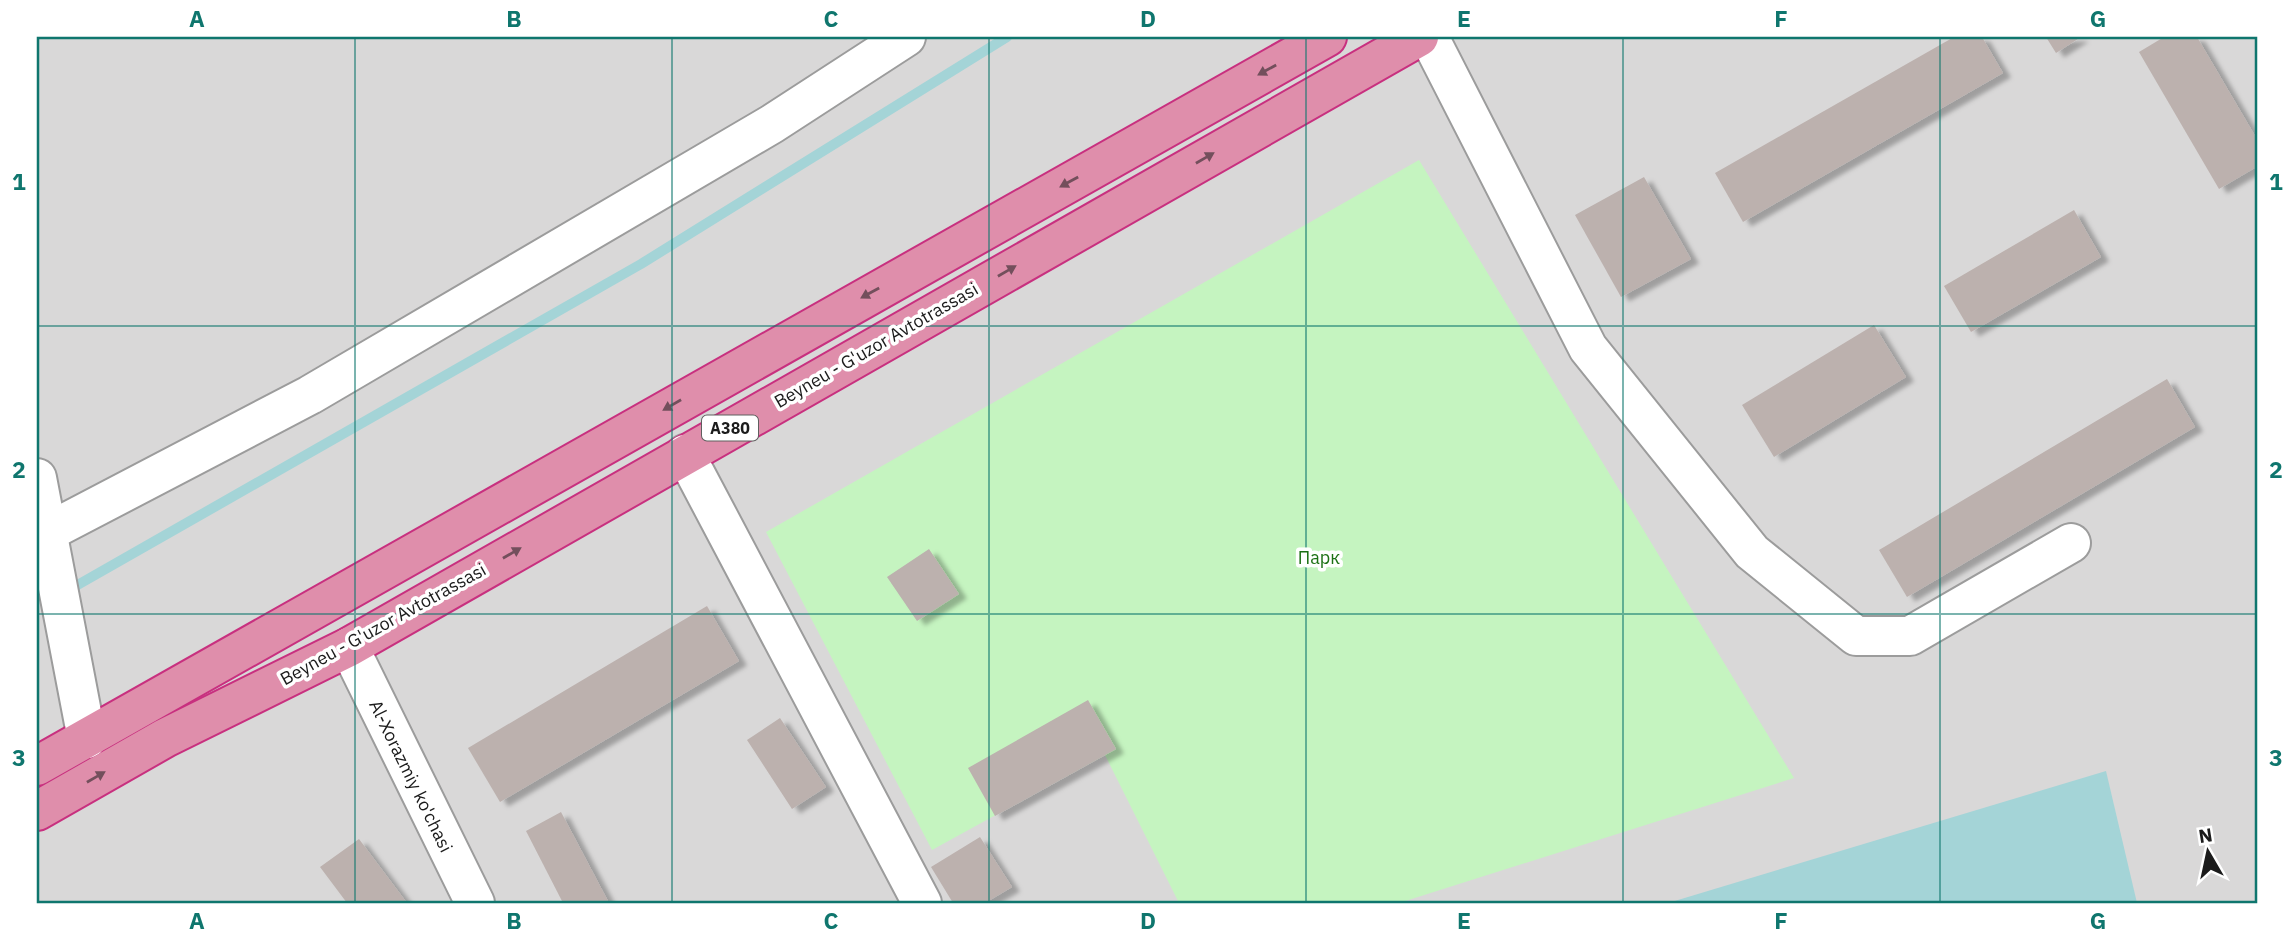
<svg xmlns="http://www.w3.org/2000/svg" width="2295" height="940" viewBox="0 0 2295 940" font-family="'IBM Plex Sans',sans-serif">
<defs>
<filter id="shadow"><feDropShadow dx="8" dy="4.5" stdDeviation="2" flood-color="#0004"/></filter>
</defs>
<rect width="100%" height="100%" fill="#ece7e1"/>
<rect fill="#d9d8d8" x="37" y="37" width="2221" height="866"/>
<path fill="#c5f4c0" d="M1419 160 1794 778 1399 903H1179L1105 755 932 850 766 532Z"/>
<path fill="#a4d4d7" d="M2106 771 2137 903H1668Z"/>
<g fill="none" stroke-linecap="round" stroke-linejoin="round">
<path stroke="#a4d4d7" stroke-width="10" d="M67 591 641 264 1007 37"/>
</g>
<g fill="#bcb1ae" filter="url(#shadow)">
<path d="M1954 37H1982L2003 73 1743 222 1715 173Z"/>
<path d="M2046 37H2081L2056 53Z"/>
<path d="M2164 37H2197L2258 141V166L2219 189 2139 52Z"/>
<path d="M1644 177 1691 259 1621 297 1575 215Z"/>
<path d="M2074 210 2101 257 1971 332 1944 286Z"/>
<path d="M1874 325 1906 377 1774 457 1742 405Z"/>
<path d="M2167 379 2195 427 1907 597 1879 550Z"/>
<path d="M929 549 959 594 917 621 887 577Z"/>
<path d="M707 606 739 661 500 802 468 748Z"/>
<path d="M1088 700 1116 749 995 816 968 768Z"/>
<path d="M780 718 826 787 792 809 747 740Z"/>
<path d="M561 812 609 903H563L526 831Z"/>
<path d="M980 837 1012 887 985 903H953L931 867Z"/>
<path d="M359 839 407 903H347L320 867Z"/>
</g>
<g fill="none" stroke-linecap="round" stroke-linejoin="round">
<g stroke="#9c9c9c" stroke-width="42">
<g id="minor">
<path d="M1429 37 1588 348 1752 552 1856 636H1910L2071 543"/>
<path d="M685 454 922 903"/>
<path d="M37 478 87 739"/>
<path d="M46 533 310 395 772 124 906 37"/>
<path d="M349 647 475 903"/>
</g>
</g>
<g stroke="#c8307f" stroke-width="42">
<g id="highway">
<path d="M37 766 1327 37"/>
<path d="M37 811 165 738 349 647 1419 37"/>
</g>
</g>
<use href="#minor" stroke="#fff" stroke-width="38"/>
<use href="#highway" stroke="#df8eab" stroke-width="38"/>
</g>
<defs><path id="oneway-solid" d="M-6-.8H1V-3.2L6.5 0L1 3.2V.8H-6Z" transform="scale(1.75)"/></defs>
<g fill="#734f5c">
<use href="#oneway-solid" transform="translate(1267 70) rotate(151)"/>
<use href="#oneway-solid" transform="translate(1205 158) rotate(-30)"/>
<use href="#oneway-solid" transform="translate(1069 182) rotate(151)"/>
<use href="#oneway-solid" transform="translate(1007 271) rotate(-30)"/>
<use href="#oneway-solid" transform="translate(870 293) rotate(151)"/>
<use href="#oneway-solid" transform="translate(672 405) rotate(150)"/>
<use href="#oneway-solid" transform="translate(512 553) rotate(-30)"/>
<use href="#oneway-solid" transform="translate(96 777) rotate(-30)"/>
</g>
<path fill="none" stroke="#0f766e" stroke-width="2" stroke-opacity="0.55" d="M355 37V903M672 37V903M989 37V903M1306 37V903M1623 37V903M1940 37V903M37 326H2258M37 614H2258"/>
<g text-anchor="middle" dominant-baseline="central" stroke-width="7" stroke-linejoin="round" paint-order="stroke">
<rect fill="#fff" stroke="#5f5f5f" stroke-width="2" x="702" y="415.5" width="56" height="25" rx="5"/>
<g font-size="16" font-weight="bold" fill="#1b1b1b">
<text x="730" y="428">A380</text>
</g>
<g font-size="18" fill="#1b1b1b" stroke="#fff">
<text transform="translate(876 345) rotate(-30)">Beyneu - G'uzor Avtotrassasi</text>
<text transform="translate(383 624) rotate(-29)">Beyneu - G'uzor Avtotrassasi</text>
<text transform="translate(411 776) rotate(64)">Al-Xorazmiy ko'chasi</text>
</g>
<g font-size="18" fill="#1b7013" stroke="#fff">
<text x="1319" y="557">Парк</text>
</g>
</g>
<rect width="2295" height="940" fill="none" stroke="#ffffff" stroke-width="77"/>
<g transform="translate(2208 852) rotate(351)" stroke="#ffffff" stroke-width="5" paint-order="stroke">
<path d="M0-5L12 26L0 18L-12 26Z" fill="#1b1b1b"/>
<text y="-10" font-size="19" font-weight="bold" text-anchor="middle" fill="#1b1b1b">N</text>
</g>
<rect x="38" y="38" width="2218" height="864" fill="none" stroke="#0f766e" stroke-width="2.5"/>
<g font-size="23" text-anchor="middle" font-weight="bold" fill="#0f766e">
<text x="197" y="27">A</text>
<text x="514" y="27">B</text>
<text x="831" y="27">C</text>
<text x="1148" y="27">D</text>
<text x="1464" y="27">E</text>
<text x="1781" y="27">F</text>
<text x="2098" y="27">G</text>
<text x="19" y="190">1</text>
<text x="2276" y="190">1</text>
<text x="19" y="478">2</text>
<text x="2276" y="478">2</text>
<text x="19" y="766">3</text>
<text x="2276" y="766">3</text>
<text x="197" y="929">A</text>
<text x="514" y="929">B</text>
<text x="831" y="929">C</text>
<text x="1148" y="929">D</text>
<text x="1464" y="929">E</text>
<text x="1781" y="929">F</text>
<text x="2098" y="929">G</text>
</g>
</svg>
